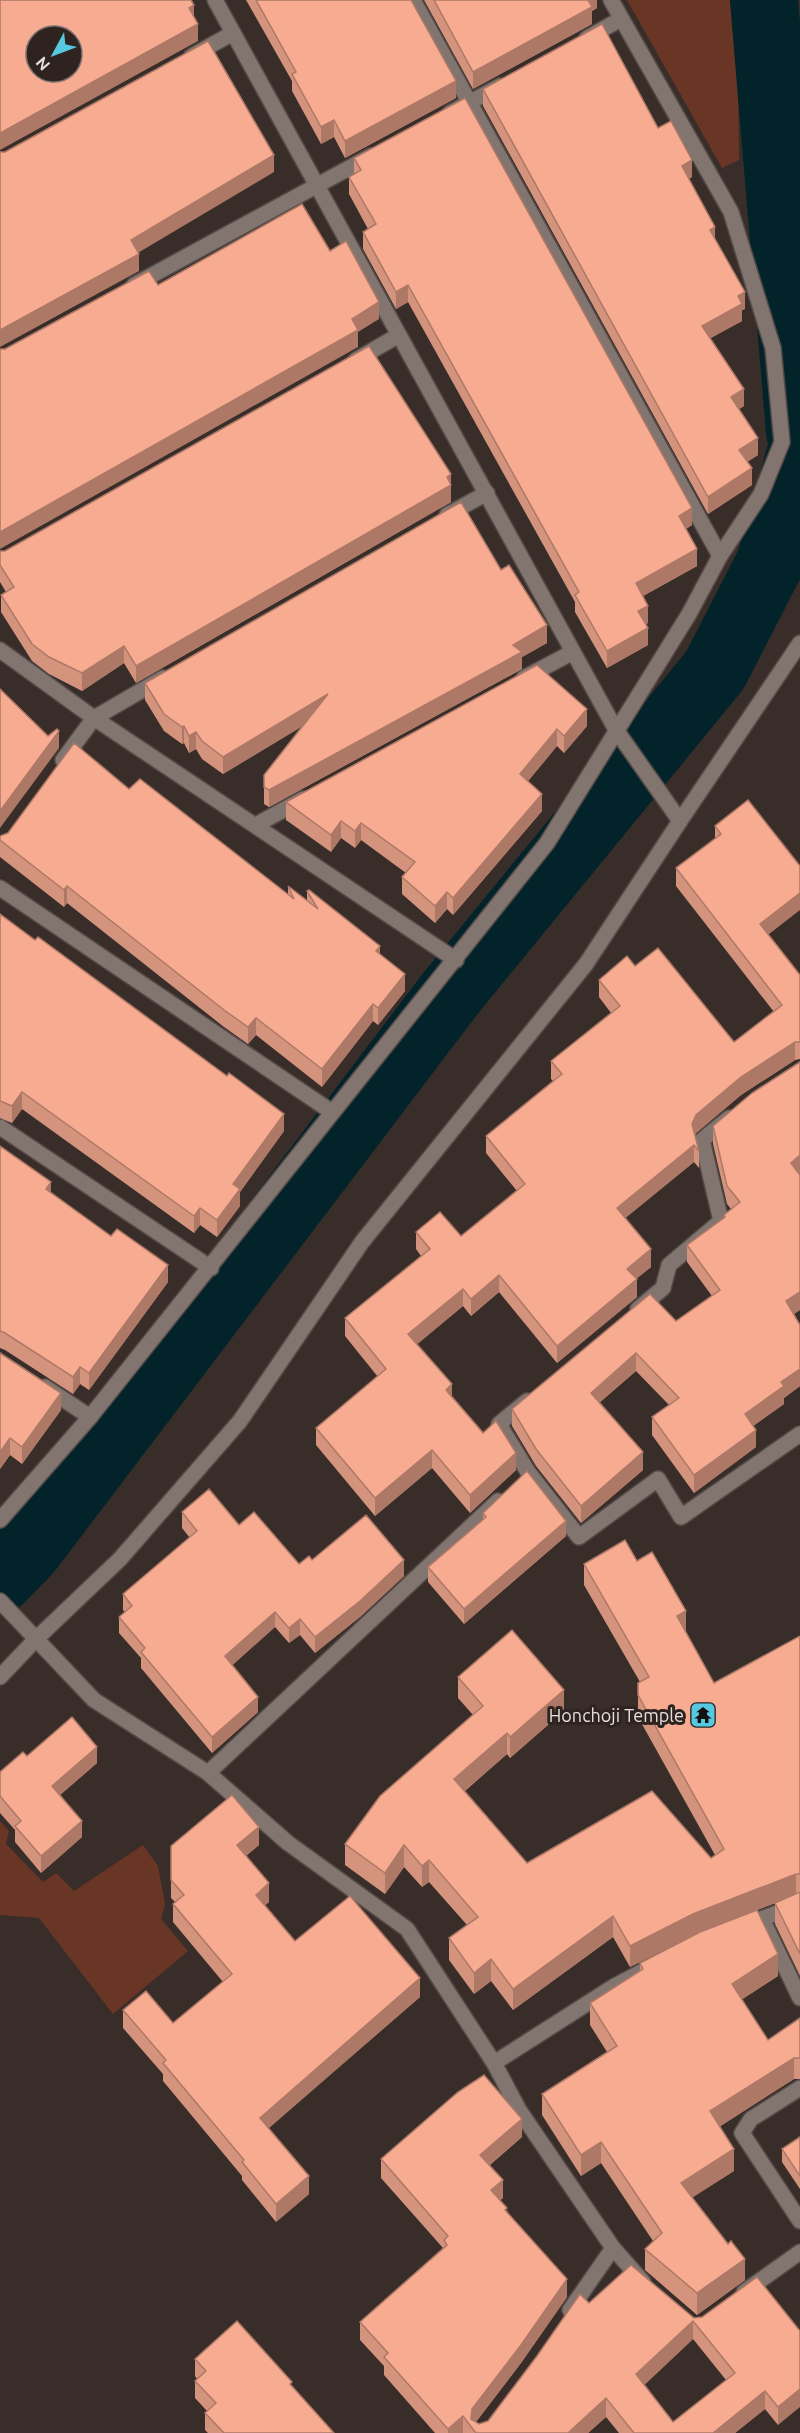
<svg xmlns="http://www.w3.org/2000/svg" width="800" height="2433" viewBox="0 0 800 2433" font-family="Ubuntu,sans-serif">
<rect width="100%" height="100%" fill="#382d29"/>
<g fill="#693626">
<path d="M627 0H737L739 160 722 168Z"/>
<path d="M0 1821 9 1831 6 1844 43 1882 56 1873 74 1891 143 1845 158 1866 165 1904 161 1919 188 1951 113 2014 39 1918 0 1915Z"/>
</g>
<g fill="none" stroke-linecap="round" stroke-linejoin="round">
<g stroke="#022329" stroke-width="68">
<path d="M764 0 800 432"/>
<path d="M0 1579 29 1549 450 994 715 670 770 563 800 456"/>
</g>
<g stroke="#534a47" stroke-width="18">
<g id="minor">
<path d="M215 0 616 730 680 821"/>
<path d="M413 0 720 556"/>
<path d="M587 38 621 19"/>
<path d="M192 56 233 33"/>
<path d="M450 113 500 86"/>
<path d="M134 285 371 156"/>
<path d="M356 360 399 335"/>
<path d="M447 515 487 493"/>
<path d="M0 650 94 718 456 960"/>
<path d="M524 678 573 652"/>
<path d="M63 760 94 718 163 678"/>
<path d="M256 825 303 799"/>
<path d="M0 888 332 1112"/>
<path d="M0 1127 211 1268"/>
<path d="M638 1309 663 1288 669 1265 721 1221 702 1140 729 1118"/>
<path d="M45 1387 90 1417"/>
<path d="M527 1401 499 1424 528 1472 579 1537 658 1479 681 1517 800 1434"/>
<path d="M0 1520 90 1417 547 843 689 614 720 556 761 494 782 442 773 348 731 212 611 0"/>
<path d="M0 1601 94 1700 208 1773 288 1843 407 1929 494 2063 519 2110 613 2248 570 2310"/>
<path d="M208 1773 498 1501"/>
<path d="M762 1919 800 1998"/>
<path d="M743 1926 800 1904"/>
<path d="M494 2063 613 1987 647 1969"/>
<path d="M800 2088 751 2119 742 2133 800 2221"/>
<path d="M613 2248 643 2282"/>
<path d="M744 2292 800 2252"/>
</g>
</g>
<g stroke="#534a47" stroke-width="18">
<path id="tertiary" d="M0 1677 36 1639 120 1559 240 1421 362 1242 586 964 680 821 800 643"/>
</g>
<use href="#minor" stroke="#827570" stroke-width="15"/>
<use href="#tertiary" stroke="#827570" stroke-width="15"/>
</g>
<g fill="#d4937d" fill-rule="evenodd">
<path d="M246 0H411L456 98 345 158 334 137 321 144 292 91V81Z"/>
<path d="M424 0H597V8L592 11V24L473 89Z"/>
<path d="M483 89 658 128 692 177 689 179 745 309 742 310V321L710 338 744 406 739 409 758 455 747 462 752 485 708 514 483 106Z"/>
<path d="M354 158 692 525 686 529 697 566 643 596 648 623 646 624 648 645 607 668 575 612V602L408 302 396 309 363 249V232L368 229 349 194V177L354 174Z"/>
<path d="M451 484V502L136 683 124 663 82 691 49 674 32 661 1 612V595L6 592 0 582V551H5Z"/>
<path d="M501 570 547 643 522 657V669L269 807 264 804V775L302 726 223 774 202 759 196 749 189 753 184 743 182 744 164 731 145 700V683Z"/>
<path d="M537 665 587 726 564 753 557 746 528 781 542 811 453 915 447 909 435 923 402 894V877L406 873 361 840 355 848 341 838 331 852 286 820V802Z"/>
<path d="M129 789 288 894V886L307 901V891L380 955 405 991 378 1025 373 1021 322 1087 256 1035 248 1044 224 1027 67 903 64 907 0 857V836Z"/>
<path d="M748 800 769 935 800 975V1059L795 1060 741 1095 696 1133 695 1135 699 1151V1168L694 1162 625 1218 651 1267 636 1279 637 1297 557 1363 499 1292 471 1316 463 1306 417 1344 452 1396 516 1470 470 1513 432 1468 375 1516 316 1445V1428L378 1377 345 1336V1318L421 1256 416 1249V1232L461 1236 517 1191 486 1153V1136L553 1081 551 1079V1061L611 1013 599 997V980L635 966 734 1042 774 1012 676 886V868L715 839V826Z"/>
<path d="M0 914 284 1131 240 1192V1206L217 1237 200 1225 194 1233 22 1109 12 1123 0 1118Z"/>
<path d="M713 1126 799 1174 800 1310 794 1314 800 1325V1386L784 1398V1404L753 1426 756 1447 694 1493 652 1435V1417L669 1405 636 1371 599 1403 643 1470 581 1523 536 1466 512 1426V1409L676 1321 712 1296 687 1262V1245L724 1218V1215L731 1209 727 1204 713 1144Z"/>
<path d="M0 1146 51 1193 168 1282 89 1390 80 1384 73 1394 5 1350 0 1348Z"/>
<path d="M0 1353 61 1410 22 1464 10 1455 0 1469Z"/>
<path d="M182 1512 239 1525 299 1564 312 1560 404 1576 360 1617 315 1653 300 1635 289 1643 275 1627 232 1665 258 1712 212 1753 141 1668V1658L119 1633V1617L125 1612 123 1610V1594L190 1538 182 1528Z"/>
<path d="M483 1513 566 1536 464 1624 428 1582V1567L483 1519Z"/>
<path d="M637 1561 686 1632 714 1683 800 1636V1976L775 1924V1903L757 1910 778 1976 742 1999 768 2040 800 2018V2079H794L720 2126 734 2171 692 2197 745 2280 697 2315 645 2270V2249L653 2241 601 2163 581 2176 542 2115V2094L607 2052 590 2025V2003L640 1971V1963L697 1933 630 1967 613 1937 513 2010 491 1981 474 1994 449 1960V1938L467 1925 429 1882 422 1887 404 1867 385 1894 345 1865V1844L473 1715 458 1698V1677L564 1711 510 1758 507 1754 465 1791 527 1863 711 1858 715 1855 638 1717V1683L640 1682 584 1585V1564Z"/>
<path d="M27 1756 97 1763 60 1795 82 1837 41 1873 15 1842V1830L0 1813V1772Z"/>
<path d="M259 1845 246 1856 269 1902 265 1905 295 1941 420 1997 268 2128 309 2194 276 2222 242 2180V2176L163 2081V2074L123 2028V2010L173 2023 223 1982 173 1922V1904L175 1902 171 1898V1846Z"/>
<path d="M522 2137 490 2165 503 2198 500 2200 507 2211 567 2297 521 2363 476 2422 479 2424 488 2421 589 2303 694 2318 800 2331 778 2425 765 2409 735 2433H619L606 2417 588 2433H435L384 2375V2366L360 2340V2322L443 2248 381 2178V2159ZM693 2339 726 2380 673 2422 644 2385Z"/>
<path d="M800 2137V2189L782 2162V2149Z"/>
<path d="M195 2359 292 2387 334 2433H208L205 2430V2413L207 2411 195 2398V2381L197 2379 195 2376Z"/>
</g>
<g fill="#ad7866">
<path d="M587 0H597V8L592 11V24L473 89V72Z"/>
<path d="M194 5V22L189 8Z"/>
<path d="M198 24V41L0 150V133Z"/>
<path d="M456 81V98L345 158V141Z"/>
<path d="M334 120V137L321 144V127Z"/>
<path d="M274 155V172L131 257V240Z"/>
<path d="M692 160V177L682 183V166Z"/>
<path d="M715 227V244L710 230Z"/>
<path d="M139 254V271L0 347V330Z"/>
<path d="M408 285V302L396 309V292Z"/>
<path d="M745 292V309L742 310V321L702 343V326L738 296Z"/>
<path d="M379 302V319L358 332V347L0 549V532Z"/>
<path d="M744 389V406L731 414V397Z"/>
<path d="M758 438V455L739 467V450Z"/>
<path d="M752 468V485L708 514V497Z"/>
<path d="M451 474V502L136 683V666Z"/>
<path d="M692 508V525L679 533V516Z"/>
<path d="M697 549V566L636 600V583Z"/>
<path d="M648 606V623L638 628V611Z"/>
<path d="M547 625V643L522 657V669L269 807V790Z"/>
<path d="M648 628V645L607 668V651Z"/>
<path d="M124 646V663L82 691V673Z"/>
<path d="M328 694V711L223 774V757Z"/>
<path d="M587 709V726L564 753V736Z"/>
<path d="M184 726V743L182 744V727Z"/>
<path d="M557 729V746L520 791V774Z"/>
<path d="M59 731V748L0 828V811Z"/>
<path d="M196 732V749L189 753V736Z"/>
<path d="M542 794V811L453 915V898Z"/>
<path d="M341 821V838L331 852V835Z"/>
<path d="M361 823V840L355 848V831Z"/>
<path d="M67 886V903L64 907V890Z"/>
<path d="M447 892V909L435 923V906Z"/>
<path d="M800 893V910L760 941V924Z"/>
<path d="M380 946V963L376 951Z"/>
<path d="M405 974V991L378 1025V1008Z"/>
<path d="M373 1004V1021L322 1087V1069Z"/>
<path d="M256 1018V1035L248 1044V1027Z"/>
<path d="M795 1042V1060L741 1095 696 1133 692 1142V1124L696 1115 741 1077Z"/>
<path d="M22 1092V1109L12 1123V1106Z"/>
<path d="M284 1114V1131L240 1192V1206L217 1237V1220L233 1184Z"/>
<path d="M694 1145V1162L617 1225V1208Z"/>
<path d="M800 1155V1173L791 1181V1163Z"/>
<path d="M51 1182V1199L46 1189Z"/>
<path d="M200 1208V1225L194 1233V1216Z"/>
<path d="M651 1249V1267L627 1286V1269Z"/>
<path d="M168 1265V1282L89 1390V1373Z"/>
<path d="M499 1275V1292L471 1316V1299Z"/>
<path d="M637 1279V1297L557 1363V1346Z"/>
<path d="M463 1289V1306L408 1352V1334Z"/>
<path d="M800 1292V1310L786 1319V1301Z"/>
<path d="M636 1353V1371L591 1410V1393Z"/>
<path d="M80 1367V1384L73 1394V1377Z"/>
<path d="M800 1369V1386L784 1398V1404L745 1432V1414L781 1382Z"/>
<path d="M452 1384V1402L446 1390Z"/>
<path d="M61 1393V1410L22 1464V1447Z"/>
<path d="M756 1430V1447L694 1493V1475Z"/>
<path d="M10 1438V1455L0 1469V1452Z"/>
<path d="M432 1450V1468L375 1516V1498Z"/>
<path d="M643 1452V1470L581 1523V1506Z"/>
<path d="M516 1453V1470L470 1513V1495Z"/>
<path d="M566 1521V1536L464 1624V1609Z"/>
<path d="M404 1560V1576L360 1617 315 1653V1637Z"/>
<path d="M686 1611V1632L677 1616Z"/>
<path d="M275 1612V1627L225 1672V1656Z"/>
<path d="M300 1619V1635L289 1643V1628Z"/>
<path d="M564 1690V1711L510 1758V1737Z"/>
<path d="M258 1697V1712L212 1753V1737Z"/>
<path d="M507 1733V1754L454 1800V1779Z"/>
<path d="M97 1747V1763L52 1802V1786Z"/>
<path d="M82 1821V1837L41 1873V1856Z"/>
<path d="M259 1827V1845L237 1863V1845Z"/>
<path d="M404 1845V1867L385 1894V1873Z"/>
<path d="M429 1860V1882L422 1887V1866Z"/>
<path d="M796 1874V1895L693 1935 630 1967V1946L693 1914Z"/>
<path d="M269 1883V1902L256 1913V1895Z"/>
<path d="M613 1916V1937L513 2010V1989Z"/>
<path d="M778 1954V1976L732 2006V1984Z"/>
<path d="M491 1959V1981L474 1994V1973Z"/>
<path d="M420 1978V1997L260 2136V2118Z"/>
<path d="M794 2058V2079L710 2133V2111Z"/>
<path d="M522 2119V2137L480 2173V2155Z"/>
<path d="M601 2142V2163L581 2176V2155Z"/>
<path d="M734 2149V2171L681 2205V2183Z"/>
<path d="M309 2176V2194L276 2222V2204Z"/>
<path d="M503 2180V2198L491 2208V2190Z"/>
<path d="M745 2259V2280L697 2315V2293Z"/>
<path d="M567 2279V2297L521 2363 472 2427 471 2419 472 2409Z"/>
<path d="M693 2321V2339L636 2393V2374Z"/>
<path d="M800 2389V2407L778 2425V2407Z"/>
<path d="M765 2391V2409L735 2433H712Z"/>
<path d="M606 2398V2417L588 2433H568Z"/>
<path d="M463 2416V2433H448V2429Z"/>
</g>
<g fill="#f7ab91" stroke="#ad7866" stroke-width="1.5" fill-rule="evenodd">
<path d="M0 0H191L194 5 189 8 198 24 0 133ZM36 36H72V72H36Z"/>
<path d="M256 0H411L456 81 345 141 334 120 321 127 292 74 296 72Z"/>
<path d="M434 0H588L592 7 473 72Z"/>
<path d="M602 24 658 128 671 121 692 160 682 166 715 227 710 230 745 292 738 296 742 304 702 326 744 389 731 397 758 438 739 450 752 468 708 497 483 89Z"/>
<path d="M208 41 274 155 131 240 139 254 0 330V152H5Z"/>
<path d="M465 98 692 508 679 516 697 549 636 583 648 606 638 611 648 628 607 651 575 595 579 592 408 285 396 292 363 232 376 224 349 177 361 170 354 158Z"/>
<path d="M302 204 330 251 346 241 379 302 352 319 358 330 0 532V349H5L149 271 158 285Z"/>
<path d="M369 346 451 474 447 477 451 485 136 666 124 646 82 673 49 657 32 644 1 595 14 587 0 565V551H5Z"/>
<path d="M461 502 501 570 509 565 547 625 513 645 522 652 269 790 264 787V775L328 694 223 757 202 741 196 732 189 736 184 726 182 727 164 714 145 683Z"/>
<path d="M537 665 587 709 564 736 557 729 520 774 542 794 453 898 447 892 435 906 402 877 415 862 361 823 355 831 341 821 331 835 286 802Z"/>
<path d="M0 689 48 736 57 729 59 731 0 811Z"/>
<path d="M74 743 129 789 140 779 294 899 288 886 318 909 307 891 309 890 380 946 376 951 405 974 378 1008 373 1004 322 1069 256 1018 248 1027 224 1010 67 886 64 890 0 840V836L8 833Z"/>
<path d="M748 800 800 866V893L760 924 800 975V1042H795L741 1077 696 1115 692 1124 699 1151 694 1145 617 1208 651 1249 627 1269 637 1279 557 1346 499 1275 471 1299 463 1289 408 1334 452 1384 446 1390 483 1433 496 1421 516 1453 470 1495 432 1450 375 1498 316 1428 386 1369 345 1318 430 1249 416 1232 440 1212 461 1236 525 1184 486 1136 562 1074 551 1061 620 1006 599 980 627 956 635 966 658 948 734 1042 782 1005 676 868 721 834 715 826Z"/>
<path d="M0 914 35 940 38 937 227 1076 229 1073 284 1114 233 1184 240 1189 217 1220 200 1208 194 1216 22 1092 12 1106 0 1101Z"/>
<path d="M800 1062V1155L791 1163 800 1175V1292L786 1301 800 1325V1369L781 1382 784 1386 745 1414 756 1430 694 1475 652 1417 679 1398 636 1353 591 1393 643 1452 581 1506 536 1449 512 1409 650 1294 676 1321 720 1290 687 1245 725 1217 724 1215 740 1202 727 1186 713 1126 752 1093Z"/>
<path d="M0 1146 51 1182 46 1189 111 1236 117 1229 168 1265 89 1373 80 1367 73 1377 5 1333 0 1331Z"/>
<path d="M0 1353 61 1393 22 1447 10 1438 0 1452Z"/>
<path d="M527 1471 566 1521 464 1609 428 1567 486 1517 483 1513Z"/>
<path d="M209 1489 239 1525 254 1512 299 1564 309 1556 312 1560 366 1515 404 1560 360 1601 315 1637 300 1619 289 1628 275 1612 225 1656 258 1697 212 1737 141 1652 145 1648 119 1617 132 1606 123 1594 197 1531 182 1512Z"/>
<path d="M625 1540 637 1561 652 1552 686 1611 677 1616 714 1683 800 1636V1874H796L693 1914 630 1946 613 1916 513 1989 491 1959 474 1973 449 1938 478 1917 429 1860 422 1866 404 1845 385 1873 345 1844 380 1796 483 1706 458 1677 512 1630 564 1690 510 1737 507 1733 454 1779 527 1863 652 1791 711 1858 724 1849 638 1695V1683L649 1677 584 1564Z"/>
<path d="M72 1717 97 1747 52 1786 82 1821 41 1856 15 1826 21 1821 0 1796V1772L23 1752 27 1756Z"/>
<path d="M232 1795 259 1827 237 1845 269 1883 256 1895 295 1941 350 1896 420 1978 260 2118 309 2176 276 2204 242 2162 244 2160 163 2063 166 2060 123 2010 146 1991 173 2023 232 1974 173 1904 184 1895 171 1880V1846Z"/>
<path d="M800 1892V1954L775 1903Z"/>
<path d="M757 1910 778 1954 732 1984 768 2040 800 2018V2058H794L710 2111 734 2149 681 2183 728 2244 731 2241 745 2259 697 2293 645 2249 662 2233 601 2142 581 2155 542 2094 617 2046 590 2003 643 1969 640 1963 700 1932Z"/>
<path d="M484 2075 522 2119 480 2155 503 2180 491 2190 507 2208 505 2210 567 2279 521 2345 472 2409 471 2419 479 2424 488 2421 537 2356 580 2294 589 2303 631 2265 694 2318 702 2317 757 2277 800 2331V2389L778 2407 765 2391 713 2433H634L606 2398 568 2433H476L463 2416 448 2429 384 2357 388 2353 360 2322 447 2245 444 2240 448 2236 381 2159 458 2092ZM693 2321 735 2373 673 2422 636 2374Z"/>
<path d="M800 2137V2176L782 2149Z"/>
<path d="M237 2321 292 2382 290 2384 334 2433H224L205 2413 216 2403 195 2381 206 2371 195 2359Z"/>
</g>
<defs>
<g id="temple-square" transform="scale(1.35)"><rect x="-9" y="-9" width="18" height="18" rx="4" fill="#56c9e0" stroke="#2e231f"/><path d="M0-6L5-2H3V0L6.5 2.5H4V6H1.5V3h-3V6H-4V2.5H-6.5L-3 0V-2H-5Z" fill="#111"/></g>
</defs>
<g fill-rule="evenodd">
<use href="#temple-square" x="703" y="1715"/>
</g>
<g text-anchor="middle" dominant-baseline="central" stroke-width="6" stroke-linejoin="round" paint-order="stroke">
<g font-size="18" fill="#e6dfdc" stroke="#2e231f" text-anchor="end">
<text x="684" y="1715">Honchoji Temple</text>
</g>
</g>
<g transform="translate(54 54) rotate(229)"><circle r="28" fill="#2e231f" stroke="#786e6b" stroke-width="1.5"/>
<path d="M0-4.5L10 22L0 15L-10 22Z" fill="#56c9e0"/>
<text y="-9" font-size="16" font-weight="bold" text-anchor="middle" fill="#e6dfdc">N</text>
</g>
</svg>
